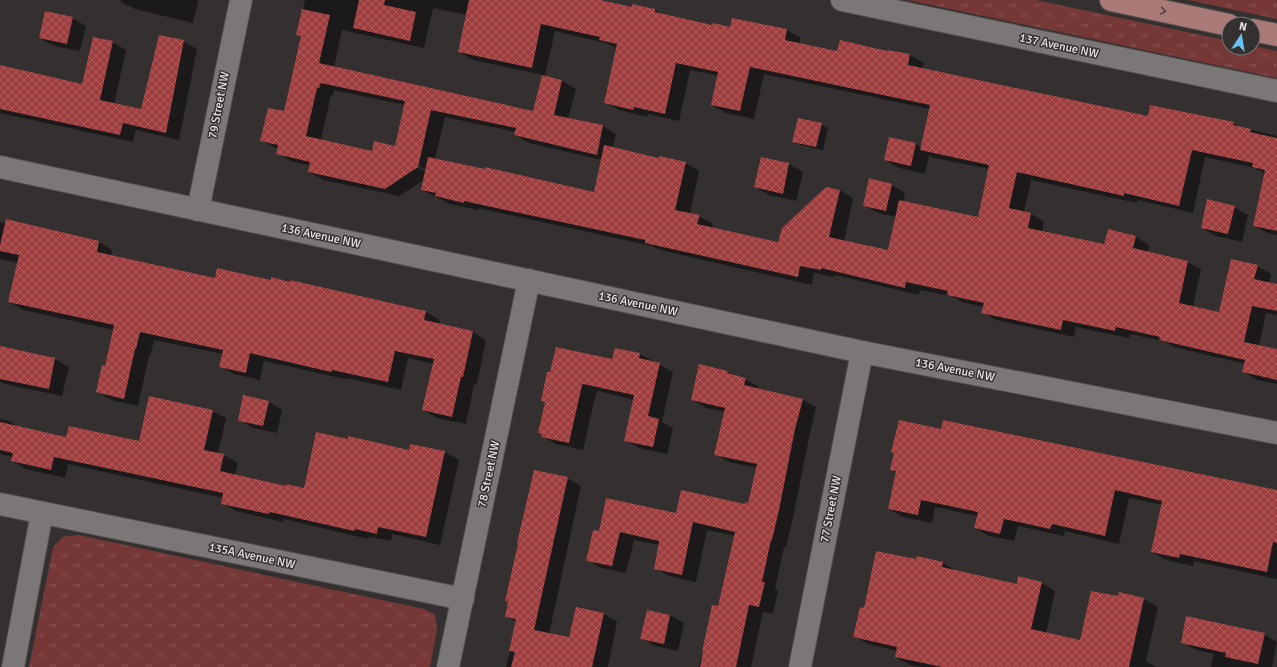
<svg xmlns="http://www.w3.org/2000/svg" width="1277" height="667" viewBox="0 0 1277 667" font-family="Signika,sans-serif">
<defs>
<pattern id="grass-tufts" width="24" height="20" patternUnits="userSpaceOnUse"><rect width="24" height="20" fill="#763837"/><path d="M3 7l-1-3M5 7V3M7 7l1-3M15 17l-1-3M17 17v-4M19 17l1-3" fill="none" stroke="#8a5554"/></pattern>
<pattern id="building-cross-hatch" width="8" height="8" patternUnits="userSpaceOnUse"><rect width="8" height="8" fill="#9e3e3f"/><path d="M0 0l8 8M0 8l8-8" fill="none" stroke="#ac5a5b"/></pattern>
</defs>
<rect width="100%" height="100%" fill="#34302f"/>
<g fill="url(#grass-tufts)">
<path d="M908 0H1036L1229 41V48H1253V46L1277 51V78Z"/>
<path d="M1188 0H1277V19Z"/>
<path d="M78 535 424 609 435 615 437 629 430 667H29L53 548 62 537Z"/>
</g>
<g fill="#0007" fill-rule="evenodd">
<path d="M121 0H198L193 23 135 9 121 2Z"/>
<path d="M305 0H595L632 8 633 5 655 10 663 15 713 26 731 28 733 19 787 30 801 38 799 44 838 52H888V51L910 55 924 63 922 70 1148 118 1233 123 1240 127 1277 136V235L1268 233 1254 226 1265 174 1255 168 1205 157 1193 213 1138 200 1137 203 1031 180 1024 212 1031 214 1044 221 1042 232 1105 245 1136 237 1149 245 1148 253 1187 262 1201 269 1193 307 1220 313 1257 266 1271 274 1269 283 1277 285V315L1266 313 1259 346 1277 350V384L1257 380 1244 372 1245 364 1174 347 1166 342 1130 334 1129 338 1076 327 1074 337 996 320 983 312 984 307 962 302 951 296 920 290 919 295 835 275 834 277 814 273 812 285 660 250 652 246 478 208V210L450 204 422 190 424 180 399 196 323 180 309 172 311 166 291 161 278 153V149L262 141 285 112 302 37 297 34ZM433 8 467 15 459 52 473 60 543 75 534 112 334 67 342 30 424 48ZM555 31 605 43 617 48 606 103 619 110 647 117 648 114 679 121 690 70 719 76 712 105 726 113 754 119 764 74 930 109 921 147 916 144 890 138 885 160 899 168 925 174 929 155 934 158 989 169 979 218 903 202 905 193 892 185 864 205 878 213 896 217 889 251 844 241 853 198 840 190 779 243 712 228 713 224 699 216 690 214 699 171 685 163 613 148 616 134 603 126 568 119 576 89 562 81 545 76ZM334 90 405 105 396 147 373 152 321 140 331 95 333 96ZM445 117 516 132 515 135 529 143 602 160 595 193 435 159ZM415 164 426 170V172L414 165Z"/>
<path d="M72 18 86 26 80 51 54 46 40 38Z"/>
<path d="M183 41 197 49 179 140 136 130 133 142 0 113V66L83 85 112 42 126 50 114 104 142 110Z"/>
<path d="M821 124 828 128 823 150 800 145 793 141Z"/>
<path d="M762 158 789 164 803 172 796 201 769 195 756 187Z"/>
<path d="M1234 207 1248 215 1242 242 1216 236 1202 228Z"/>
<path d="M0 222 99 242 112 250 111 256 215 279 291 283V281L426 312 440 320 439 325 473 332 486 340 477 384H474L466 424 437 418 423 410 434 364 408 358 401 390 346 378 345 379 264 361 260 380 234 374 220 366 223 354 154 340 150 356H149L138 406 111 400 98 392 105 367 114 330 23 310 10 302 18 263 0 259Z"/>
<path d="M0 347 55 359 69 367 62 396 5 384 0 381Z"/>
<path d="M640 354 673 372 662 422 673 428 667 454 639 448 625 440 634 400 598 391 596 393 583 450 556 444 542 436V434L539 433 546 403 542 401 613 360Z"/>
<path d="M727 372 734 376 745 379 759 387V390L802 399 816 407 809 438 793 518 786 547H784L775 589 778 591 773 614 763 612 751 667H699L713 606 719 607 735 536 707 530 696 582 669 576 655 568 660 545 634 540 626 573 601 568 587 560 599 532 677 514 746 506 749 504 757 468 729 462 715 454 725 412 706 408 692 400Z"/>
<path d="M269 402 282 410 277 433 253 428 239 420Z"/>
<path d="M212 411 226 418 218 454 224 455 238 463 235 475 286 487 304 489 409 451 411 445 445 452 459 460 440 545 392 534 391 541 369 537 368 539 284 519 283 522 236 511 222 503 223 498 68 464 65 478 26 469 12 461 13 457 0 454V419L9 421 20 428 67 438 140 443Z"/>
<path d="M942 430 1277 492V579L1194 561 1193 566 1166 560 1152 552 1163 505 1129 498 1119 544 1065 531 1064 536 1018 526 1014 541 989 536 975 528 978 516 935 507 932 523 903 517 889 509 897 473 891 469Z"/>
<path d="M567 478 581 486 549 634 570 638 604 614 617 622 608 667H506L516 622 506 616Z"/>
<path d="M917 557 943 563 957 571 1017 586 1042 583 1055 591 1046 634 1081 641 1119 598 1120 593 1144 599 1158 607 1146 661 1156 667H922L910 665 896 657 897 651 868 644 854 636 865 609 917 560Z"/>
<path d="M648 611 670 615 684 623 678 651 655 646 642 638Z"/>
<path d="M1264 634 1277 642 1272 667H1211L1214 654 1196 650 1182 642Z"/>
</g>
<g fill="url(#building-cross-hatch)" fill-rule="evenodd">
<path d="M359 0H385L384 5 416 12 410 41 353 28Z"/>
<path d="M469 0H600L632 7V4L655 9V12L712 25 713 23 730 27 732 18 787 29 785 40 837 51 840 40 887 51V50L910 54 908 65 1148 116 1150 105 1234 122 1233 125 1251 129 1250 132 1277 138V231L1253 226 1265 170 1252 167 1253 163 1192 150 1179 206 1124 193V196L1017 172 1009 208 1031 213 1028 228 1104 244 1108 229 1136 236 1133 248 1188 261 1179 303 1219 312 1231 259 1258 265 1254 279 1277 284V311L1252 306 1244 342 1277 349V380L1242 372 1245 360 1159 340 1160 337 1116 327 1115 331 1063 320 1061 330 981 313 984 303 947 295 948 291 906 282 905 288 821 268V270L800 266 798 277 645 243V240L464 201V203L435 196 436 193 421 190 428 157 485 169V167L594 192 604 145 659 158V156L686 162 675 210 700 215 697 224 778 242 782 228 826 187 840 190 829 237 888 250 899 200 978 217 989 165 920 150 930 105 750 67 740 111 711 105 718 72 676 63 665 114 634 107 633 110 604 103 617 44 599 40 600 37 541 24 532 68 458 52Z"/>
<path d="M302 9 330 15 319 63 533 111 542 75 562 80 554 115 603 125 597 155 514 135 516 128 431 110 418 167 385 189 308 172 310 162 276 154 278 145 260 141 268 108 284 111 301 36 296 35ZM321 83 405 101 395 146 374 141 372 151 306 136 317 88H319Z"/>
<path d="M45 11 73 17 67 44 39 38Z"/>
<path d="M159 35 184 40 166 133 123 123 120 135 0 109V65L82 84 93 37 113 41 100 100 141 109Z"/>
<path d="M798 118 822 123 816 147 792 142Z"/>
<path d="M889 137 916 143 911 166 884 160Z"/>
<path d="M761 157 789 163 783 194 754 187Z"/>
<path d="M869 178 892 184 886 211 863 206Z"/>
<path d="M1207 199 1235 206 1228 234 1201 228Z"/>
<path d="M6 219 99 241 97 252 215 278 217 268 271 280V277L290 282V280L426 311 424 320 473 331 463 377H461L452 417 422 410 434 359 395 351 388 382 332 370 331 372 250 353 246 373 219 367 223 350 140 332 136 349H135L124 399 96 392 102 365 105 366 114 325 8 302 19 255 0 251V245Z"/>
<path d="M0 346 55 358 49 389 0 379Z"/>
<path d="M556 347 612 359 615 348 640 353 639 358 660 363 648 416 659 419 653 447 624 441 634 395 583 384 582 385 569 443 541 437 542 434 538 433 545 402 541 401 547 372H550Z"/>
<path d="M699 364 728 371 727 373 746 378 744 385 803 399 795 429 779 510 772 540H771L762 582H765L759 607 749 605 736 667H700L703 652H702L712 605 718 606 735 532 693 522 682 575 654 569 659 541 620 532 612 566 586 561 593 530 599 531 606 498 676 513 681 490 745 504V502L748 503 757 464 714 455 725 408 691 400Z"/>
<path d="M243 395 269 401 263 426 238 421Z"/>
<path d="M149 396 213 410 204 450 224 454 220 471 286 486V484L304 488 316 432 348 439V436L409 450 410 444 445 451 426 537 378 527 377 534 355 529 354 531 270 512 269 514 221 504 223 493 54 457 51 470 11 461 13 453 0 450V422L66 437 69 426 139 441Z"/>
<path d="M899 420 941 429 943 420 1277 490V543L1273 542 1267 572 1180 554 1179 558 1151 552 1162 501 1115 490 1105 536 1052 524 1050 529 1004 519 1000 534 974 528 978 512 921 500 918 515 888 509 896 471 890 470 894 453 891 452Z"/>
<path d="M534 470 568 477 534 630 569 637 576 607 604 613 592 667H511L515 652 509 651 516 619 505 617 508 602 505 601 518 544 517 543Z"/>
<path d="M876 551 916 559 917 556 943 562 942 567 1017 584 1018 576 1042 582 1031 629 1080 640 1091 591 1118 596 1119 592 1144 598 1129 667H942L895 657 897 647 853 637 860 607 864 608Z"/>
<path d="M647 610 670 615 664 644 640 639Z"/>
<path d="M1186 616 1265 633 1258 664 1225 657 1226 653 1181 643Z"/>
</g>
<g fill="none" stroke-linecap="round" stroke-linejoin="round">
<g stroke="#514d4c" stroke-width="24">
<g id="minor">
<path d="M842 0 1277 91"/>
<path d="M0 167 862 352 1277 433"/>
<path d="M198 210 241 0"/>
<path d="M0 504 463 599"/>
<path d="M13 667 42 513"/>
<path d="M448 667 529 280"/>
<path d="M800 667 862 352"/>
</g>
</g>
<g stroke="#514d4c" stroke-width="24">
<g id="major">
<path d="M1111 0 1229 25"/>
<path d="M1253 30 1277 35"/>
</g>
</g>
<use href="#minor" stroke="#7c7777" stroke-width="22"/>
<use href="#major" stroke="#a97a78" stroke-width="22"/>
</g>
<defs><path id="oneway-chevron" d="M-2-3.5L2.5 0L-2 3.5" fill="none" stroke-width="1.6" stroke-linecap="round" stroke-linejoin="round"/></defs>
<use stroke="#514241" href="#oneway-chevron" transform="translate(1163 11) rotate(12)"/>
<g text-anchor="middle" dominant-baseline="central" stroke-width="3" stroke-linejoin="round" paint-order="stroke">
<g font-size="12" fill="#e7e4e4" stroke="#34302f">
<text transform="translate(1059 46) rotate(12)">137 Avenue NW</text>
<text transform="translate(219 105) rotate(-79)">79 Street NW</text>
<text transform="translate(321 236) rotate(12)">136 Avenue NW</text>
<text transform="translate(638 304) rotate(12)">136 Avenue NW</text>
<text transform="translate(955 370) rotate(11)">136 Avenue NW</text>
<text transform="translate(489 474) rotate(-78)">78 Street NW</text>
<text transform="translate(831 509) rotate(-79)">77 Street NW</text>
<text transform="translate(252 556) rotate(12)">135A Avenue NW</text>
</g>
</g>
<g transform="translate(1241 36) rotate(12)"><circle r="19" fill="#34302f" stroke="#7c7877"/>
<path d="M0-3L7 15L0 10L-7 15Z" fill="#69c3f1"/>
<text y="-6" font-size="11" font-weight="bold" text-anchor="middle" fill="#e7e4e4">N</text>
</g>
</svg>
